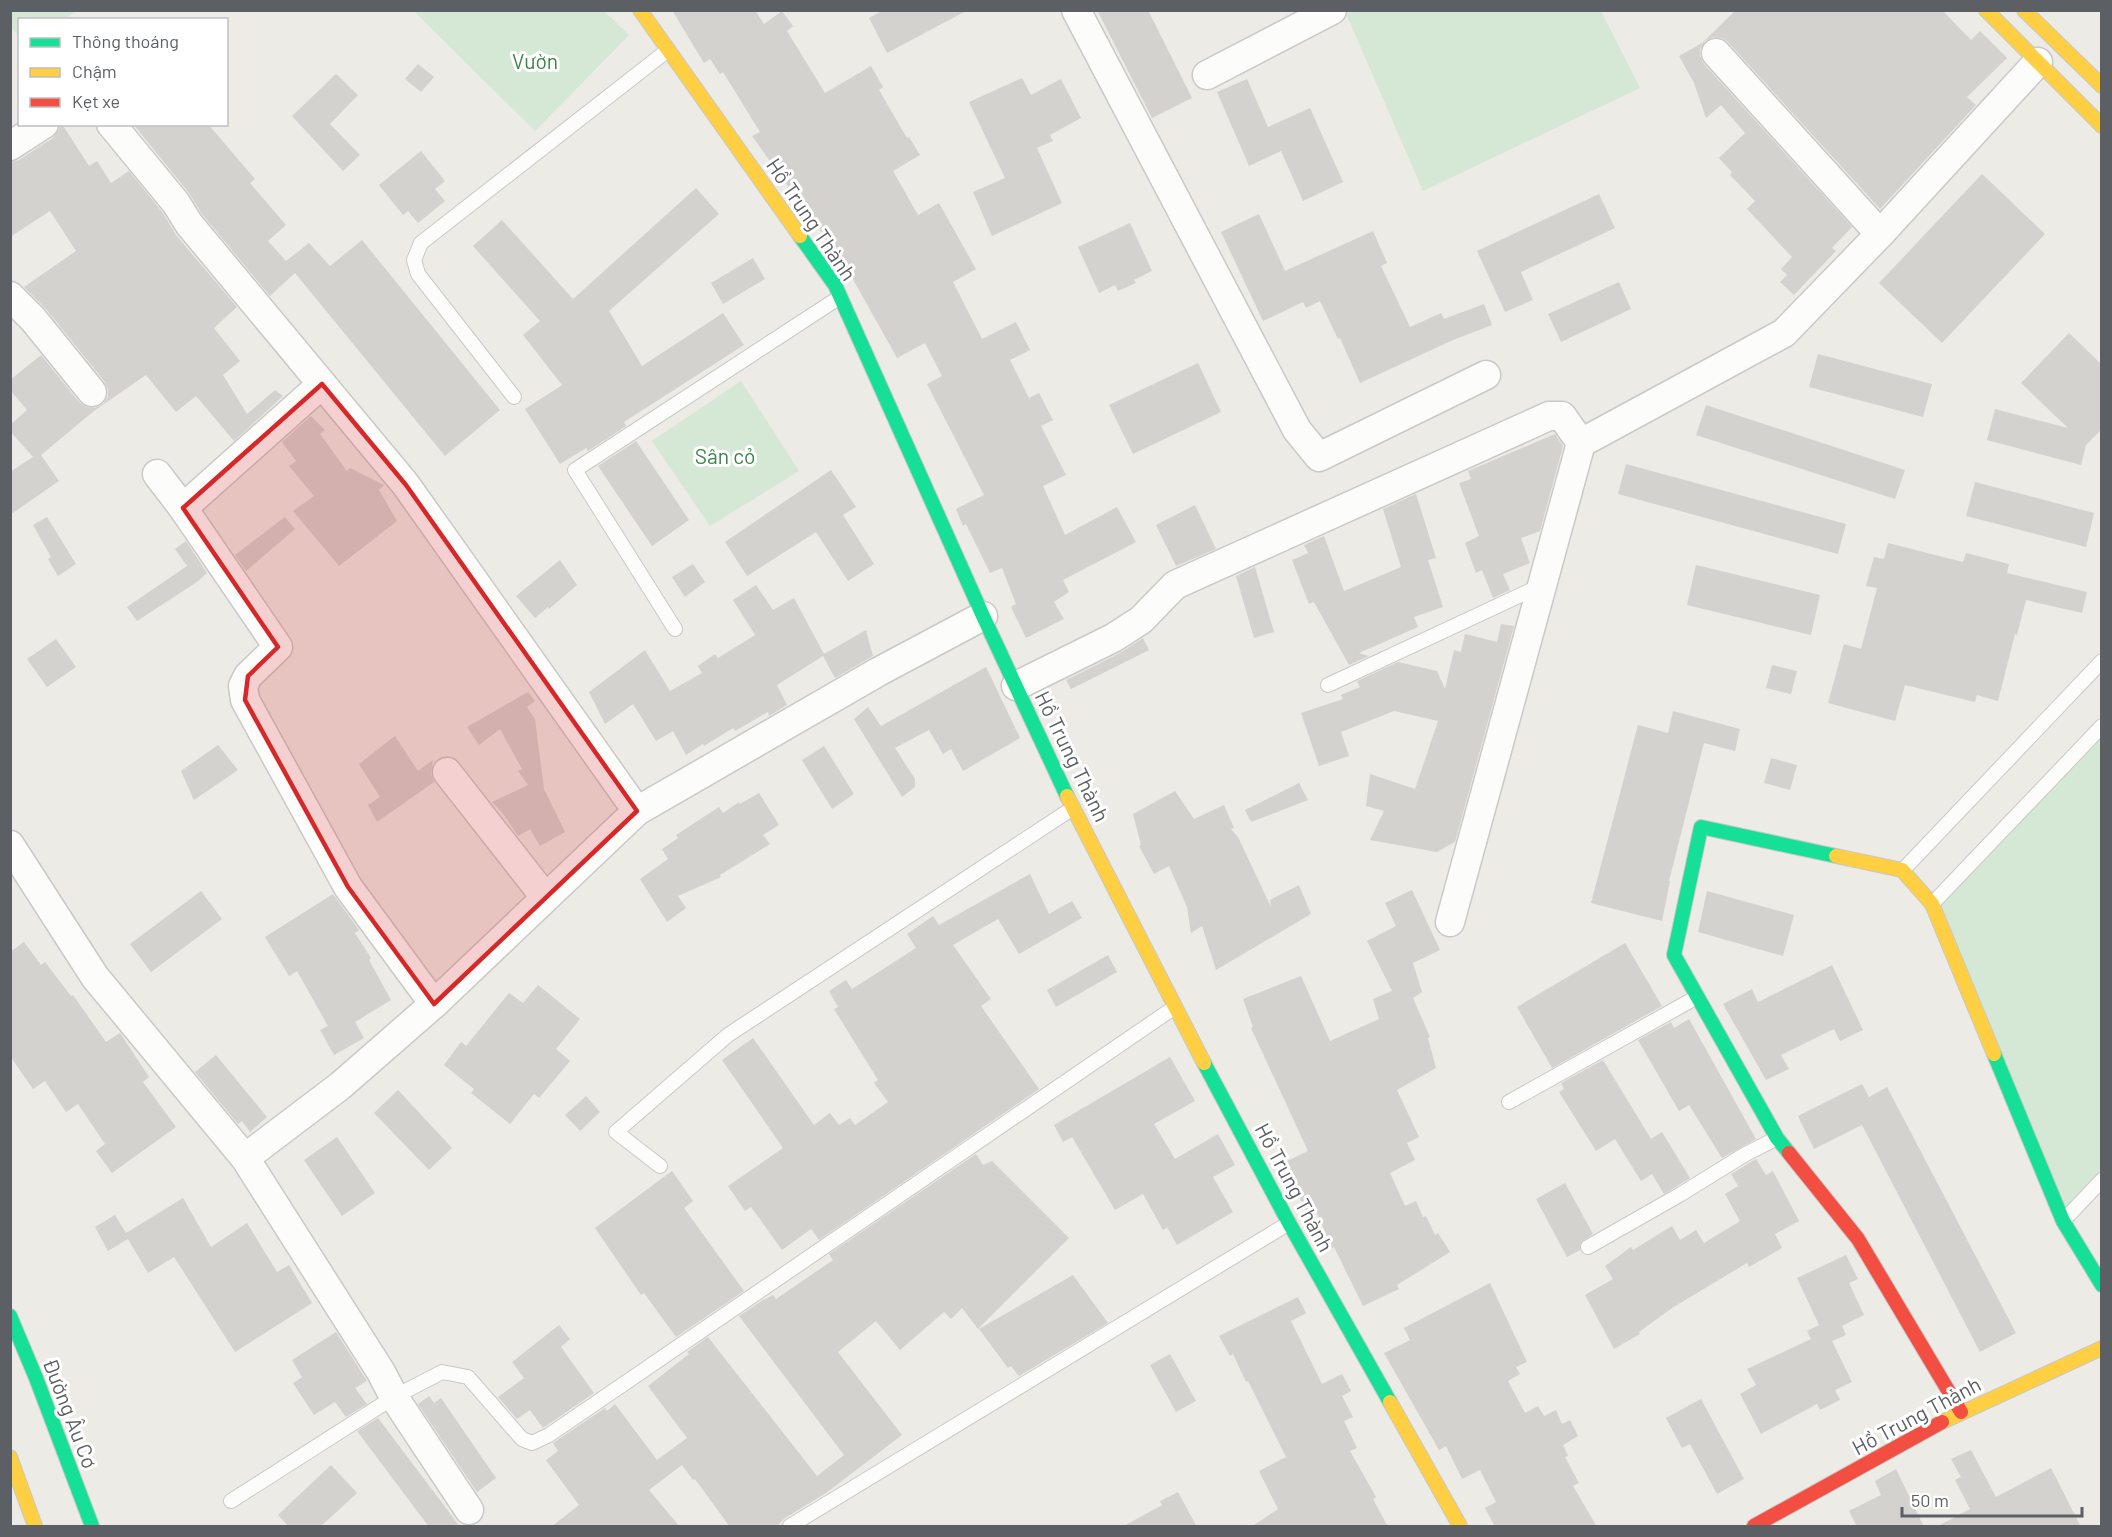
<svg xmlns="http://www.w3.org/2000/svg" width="2112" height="1537" viewBox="0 0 2112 1537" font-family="Barlow,sans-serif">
<rect width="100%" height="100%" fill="#ecebe6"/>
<g fill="#d5e7d5">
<path d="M419 10 604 11 629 35 535 131 416 13Z"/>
<path d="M10 11 11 10 75 11 66 19 20 20 19 36 11 27Z"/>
<path d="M1345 11H1601L1640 88 1423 191Z"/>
<path d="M741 381 799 471 710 526 652 441Z"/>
<path d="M2101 726V1180L2063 1221 1932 904Z"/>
</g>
<g fill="#d3d2cf">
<path d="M672 10H755L764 24 782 11 793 26 787 31 825 93 871 66 883 87 879 90 907 138 909 137 920 155 893 171 918 215 939 203 976 269 953 282 982 339 1016 322 1030 350 1010 360 1029 398 1039 393 1053 420 1041 426 1066 475 1043 486 1065 535 1117 507 1136 542 1063 580 1069 592 1054 602 1064 619 1026 638 1011 607 1016 604 1002 568 990 573 966 524 963 526 956 509 984 495 927 384 942 376 925 343 897 358 850 274 827 242 795 186 790 189 752 136 760 132 723 72 720 74 710 59 704 63Z"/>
<path d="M884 10H968L887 53 869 18Z"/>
<path d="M1097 10H1148L1192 98 1152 118Z"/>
<path d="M1736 10H1942L1971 40 1980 31 2007 58 1967 97 1976 105 1880 209 1728 42 1722 38 1713 37 1705 41 1700 49V56L1704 64 1852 227 1832 248 1836 251 1794 295 1780 282 1787 275 1781 269 1792 257 1747 209 1755 201 1730 175 1732 172 1719 158 1745 133 1721 105 1706 118 1694 83 1679 56 1702 43Z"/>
<path d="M418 64 434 77 421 92 405 79Z"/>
<path d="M336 74 358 95 330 124 360 155 343 171 292 116Z"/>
<path d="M1022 78 1031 95 1061 79 1081 118 1050 135 1053 141 1037 148 1062 203 992 236 973 192 1005 178 969 102Z"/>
<path d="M1247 79 1268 127 1310 108 1343 182 1303 201 1281 151 1249 166 1217 92Z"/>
<path d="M62 124 89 166 97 161 111 183 129 171 163 213 176 235 237 307 214 328 240 361 223 375 247 414 275 390 283 396 234 441 196 396 176 412 146 375 94 411 41 455 59 481 10 515V472L33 457 10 431V425L27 410 10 390V380L41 355 79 402 86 407 95 408 103 404 108 397V389L105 382 46 309 24 287 76 251 50 211 10 237V162L19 160 53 138Z"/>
<path d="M133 124H208L255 179 250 183 286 225 268 241 286 261 309 243 330 266 362 240 500 410 445 456 295 273 270 296 202 214 189 193Z"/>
<path d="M421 151 445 181 435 189 445 201 418 223 408 211 403 215 379 185Z"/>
<path d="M1982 174 2045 234 1942 343 1879 283Z"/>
<path d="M696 188 719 214 609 311 642 366 723 313 744 345 624 422 626 426 588 451 586 448 560 464 525 409 562 385 523 335 540 321 473 246 502 220 573 299Z"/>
<path d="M1599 194 1615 228 1521 272 1533 300 1505 312 1477 251Z"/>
<path d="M1259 214 1285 271 1373 231 1387 263 1381 266 1410 327 1441 313 1444 319 1484 304 1492 325 1453 340 1360 383 1340 338 1338 339 1320 301 1306 308 1303 302 1263 321 1221 232Z"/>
<path d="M1130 223 1152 271 1134 280 1136 283 1118 291 1115 285 1099 293 1078 247Z"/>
<path d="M753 258 765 279 723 304 711 283Z"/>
<path d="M1619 282 1631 309 1561 342 1548 314Z"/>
<path d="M2069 333 2102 365V429L2086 445 2081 465 1987 440 1995 409 2068 428 2021 383Z"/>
<path d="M1818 354 1932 384 1923 417 1809 387Z"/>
<path d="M1198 363 1221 412 1133 454 1109 405Z"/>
<path d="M1706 405 1905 470 1895 499 1696 435Z"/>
<path d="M311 416 325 430 320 434 347 471 350 468 384 485 379 490 397 521 339 566 293 511 314 496 289 466 296 461 282 442Z"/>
<path d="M1555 434 1563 446 1540 531 1521 538 1530 563 1503 574 1510 590 1493 598 1482 570 1476 573 1465 543 1479 536 1459 483 1471 479 1468 471Z"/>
<path d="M636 441 689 520 652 546 598 466Z"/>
<path d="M1626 464 1846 524 1838 554 1618 494Z"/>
<path d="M831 470 856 507 843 515 874 564 848 581 816 532 747 576 725 542Z"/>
<path d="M1975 482 2094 513 2086 547 1966 516Z"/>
<path d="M1416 494 1436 558 1428 560 1443 607 1414 617 1418 627 1359 653 1369 656 1349 665 1314 602 1309 604 1292 560 1308 553 1304 545 1324 536 1344 591 1401 567 1383 509Z"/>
<path d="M1195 505 1216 549 1176 566 1156 525Z"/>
<path d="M47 517 76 564 58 576 48 559 51 557 33 525Z"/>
<path d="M285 517 295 529 246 571 235 555Z"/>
<path d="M186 541 207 573 197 582 137 621 127 607 187 566 175 549Z"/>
<path d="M1888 543 1963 562 1966 553 2009 564 2007 573 2087 592 2082 613 2026 600 2017 635 2015 634 1998 701 1977 695 1975 702 1905 685 1895 721 1828 703 1844 644 1861 649 1877 588 1866 586 1874 557 1884 559Z"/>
<path d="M560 560 577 585 549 609 548 607 535 618 516 596Z"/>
<path d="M693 564 705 582 685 597 672 577Z"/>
<path d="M1696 565 1820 595 1811 635 1687 605Z"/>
<path d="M1255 567 1274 632 1254 638 1236 576Z"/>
<path d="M756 585 773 610 794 598 824 654 866 630 873 656 835 678 823 656 777 685 787 705 769 716 768 712 735 731 733 728 704 746 703 744 686 755 673 731 656 741 633 704 605 724 589 692 645 650 670 691 702 673 698 666 715 654 718 658 755 635 733 600Z"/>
<path d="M1501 624 1514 626 1455 842 1437 852 1370 840 1384 811 1366 806 1370 774 1415 789 1438 721 1394 711 1341 732 1349 756 1319 766 1301 713 1343 699 1341 695 1360 687 1357 681 1398 662 1437 671 1445 689 1454 650 1461 652 1465 634 1497 642Z"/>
<path d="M1143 638 1149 650 1071 689 1066 680 1120 653Z"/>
<path d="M56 639 76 667 47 687 27 659Z"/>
<path d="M1772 665 1797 671 1791 694 1766 688Z"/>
<path d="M986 667 1020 738 963 771 951 749 943 754 929 730 895 748 915 779V787L902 797 854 719 868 707 881 726Z"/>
<path d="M528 692 535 701 527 707 535 719 544 789 565 832 540 846 530 829 518 836 504 815 492 802 528 785 518 771 522 769 500 729 479 745 467 727Z"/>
<path d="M1673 711 1740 729 1735 751 1704 743 1669 881H1670L1662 921 1591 903 1638 725 1668 733Z"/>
<path d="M395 736 418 771 433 760 431 774 434 782 377 822 368 805 380 797 359 764Z"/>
<path d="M218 745 238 770 194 800 181 771Z"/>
<path d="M824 746 854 794 832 809 802 760Z"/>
<path d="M1771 758 1797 765 1790 790 1764 783Z"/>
<path d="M1299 783 1308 800 1251 822 1245 810Z"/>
<path d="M1175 791 1194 819 1224 805 1234 828 1231 829 1238 837 1271 907 1270 900 1299 885 1311 914 1216 970 1202 926 1191 933 1187 907 1169 866 1154 874 1139 846 1141 845 1133 814Z"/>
<path d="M759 793 779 825 763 835 770 844 720 875 721 877 678 896 686 908 667 922 640 879 668 859 662 849 678 838 676 835 719 807 723 813 739 802 740 804Z"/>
<path d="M1030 874 1049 914 1072 901 1082 918 1019 954 998 919 953 945 991 999 981 1006 1039 1089 819 1240 811 1229 782 1250 751 1207 745 1211 728 1186 783 1148 722 1060 753 1038 814 1125 830 1113 839 1125 850 1118 855 1125 888 1102 874 1083 878 1080 834 1009 838 1007 829 991 846 980 852 989 916 948 907 934 933 916 939 925Z"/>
<path d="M1412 890 1440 950 1413 963 1422 992 1413 998 1430 1037 1428 1038 1436 1068 1397 1090 1419 1137 1407 1143 1415 1160 1390 1173 1405 1206 1416 1201 1423 1217 1426 1216 1435 1235 1438 1233 1450 1252 1397 1285 1399 1289 1363 1306 1334 1247 1332 1248 1315 1209 1307 1213 1283 1163 1308 1151 1251 1028 1253 1027 1243 999 1301 976 1330 1041 1379 1019 1373 999 1392 991 1367 941 1396 926 1385 903Z"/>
<path d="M201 891 222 919 151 972 130 944Z"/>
<path d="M1707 891 1794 915 1783 956 1698 932Z"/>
<path d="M333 894 359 930 355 933 371 958 369 960 391 1000 355 1022 364 1038 334 1055 320 1030 328 1026 297 971 289 976 265 937Z"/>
<path d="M24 942 41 965 45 962 71 996 73 995 106 1042 120 1033 149 1077 143 1082 176 1127 112 1173 96 1151 105 1144 78 1104 66 1112 45 1081 33 1089 10 1056V952Z"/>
<path d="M1625 943 1662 1006 1552 1068 1517 1007Z"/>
<path d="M1108 955 1117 972 1056 1007 1047 990Z"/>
<path d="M1832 965 1863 1030 1840 1041 1834 1029 1781 1055 1789 1069 1766 1080 1723 1004 1752 989 1758 1002Z"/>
<path d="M538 985 580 1019 556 1049 570 1061 539 1098 534 1094 510 1124 471 1093 474 1089 444 1065 461 1042 466 1046 509 993 523 1003Z"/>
<path d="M1689 1019 1756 1139 1722 1158 1689 1105 1679 1111 1638 1040 1671 1022 1674 1028Z"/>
<path d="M216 1055 267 1117 250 1132 242 1121 238 1124 195 1072Z"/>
<path d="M1170 1057 1195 1101 1154 1124 1175 1159 1218 1134 1235 1165 1213 1177 1233 1212 1177 1245 1167 1227 1163 1230 1143 1194 1115 1210 1072 1137 1063 1142 1054 1125Z"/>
<path d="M1603 1060 1651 1139 1662 1132 1690 1178 1664 1194 1652 1174 1641 1181 1615 1139 1596 1151 1559 1092 1564 1089 1561 1083Z"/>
<path d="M1862 1084 1869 1097 1887 1087 2016 1333 1980 1352 1862 1125 1814 1149 1798 1116Z"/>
<path d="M398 1090 452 1148 429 1170 374 1113Z"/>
<path d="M586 1096 600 1112 580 1131 565 1115Z"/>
<path d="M337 1137 375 1193 342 1216 304 1160Z"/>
<path d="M976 1154 983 1165 992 1161 1069 1238 978 1329 962 1308 951 1319 944 1312 900 1350 876 1321 838 1352 902 1435 826 1493 785 1518 776 1527H730L695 1479 693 1480 682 1465 649 1490 680 1527H551L579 1505 546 1460 558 1451 553 1443 605 1408 607 1411 615 1404 657 1460 687 1438 648 1386 689 1354 687 1352 708 1337 817 1476 844 1455 739 1316 763 1300 773 1295 776 1299 833 1260 829 1254Z"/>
<path d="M1756 1159 1766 1175 1773 1171 1799 1221 1775 1234 1782 1248 1749 1267 1747 1263 1672 1308 1639 1332 1640 1334 1614 1349 1585 1295 1613 1279 1605 1266 1631 1247 1633 1250 1672 1226 1680 1240 1696 1230 1704 1243 1740 1221 1725 1194 1738 1186 1731 1174Z"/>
<path d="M672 1171 693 1201 684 1208 744 1291 676 1337 644 1293 641 1295 595 1228Z"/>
<path d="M1565 1183 1593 1234 1581 1242 1580 1250 1567 1257 1536 1199Z"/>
<path d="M183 1198 211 1247 247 1223 277 1272 289 1265 312 1303 235 1352 174 1257 148 1273 128 1239 108 1251 95 1227 115 1215 126 1233Z"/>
<path d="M1846 1255 1858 1279 1849 1283 1864 1315 1842 1326 1846 1335 1832 1341 1852 1382 1835 1390 1840 1400 1820 1410 1817 1404 1761 1434 1740 1394 1756 1385 1747 1369 1811 1339 1807 1331 1819 1325 1797 1278Z"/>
<path d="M1073 1275 1108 1323 1019 1376 1011 1366 1008 1368 979 1329Z"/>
<path d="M1490 1283 1527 1362 1516 1367 1520 1374 1508 1381 1525 1413 1538 1406 1544 1416 1556 1410 1562 1424 1570 1420 1578 1436 1563 1445 1568 1456 1565 1457 1579 1483 1573 1486 1597 1527H1495L1485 1508 1496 1502 1480 1470 1462 1479 1446 1446 1439 1450 1384 1353 1410 1340 1404 1328Z"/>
<path d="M1298 1297 1306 1313 1291 1321 1322 1384 1342 1374 1351 1391 1342 1396 1353 1417 1344 1421 1357 1448 1350 1451 1376 1497 1373 1499 1388 1527H1251L1278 1509 1259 1471 1286 1457 1248 1381 1246 1382 1233 1354 1230 1356 1219 1336Z"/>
<path d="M559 1325 570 1339 561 1347 594 1393 543 1428 530 1410 517 1419 498 1397 524 1378 512 1362Z"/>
<path d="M336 1332 367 1381 355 1388 367 1404 346 1417 335 1402 314 1415 293 1383 302 1377 292 1360Z"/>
<path d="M1170 1354 1196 1401 1176 1412 1150 1365Z"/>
<path d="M429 1396 434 1403 441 1398 496 1478 477 1492 418 1404Z"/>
<path d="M1701 1399 1744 1479 1717 1494 1690 1444 1682 1448 1666 1418Z"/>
<path d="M378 1418 443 1504 460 1527H429L357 1431Z"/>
<path d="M1971 1450 1996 1497 2051 1468 2081 1527H1936L1970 1509 1955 1480 1961 1477 1951 1459Z"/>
<path d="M331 1465 357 1493 320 1527H289L278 1515Z"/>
<path d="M1896 1469 1924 1527H1857L1849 1511 1881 1495 1875 1481Z"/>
<path d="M1178 1492 1197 1527H1122L1162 1505 1160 1501Z"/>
</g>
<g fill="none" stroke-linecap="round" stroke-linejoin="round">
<g stroke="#c9c9c8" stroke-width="16">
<g id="lane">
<path d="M514 397 418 274 414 260 421 243 668 50"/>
<path d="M675 629 575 470 840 297"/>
<path d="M1328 685 1540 586"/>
<path d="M1903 870 2102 661"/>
<path d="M1932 904 2102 726"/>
<path d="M1509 1102 1697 997"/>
<path d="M660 1166 616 1132 728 1035 1073 808"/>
<path d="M2064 1220 2102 1180"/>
<path d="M1588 1247 1681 1194 1744 1155 1777 1138"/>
<path d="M231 1501 394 1397 442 1372 468 1377 522 1439 532 1443 549 1435 1175 1007"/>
<path d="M790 1526 1289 1223"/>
</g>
</g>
<g stroke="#c9c9c8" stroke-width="31">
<g id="street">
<path d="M1076 10 1297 430 1319 457 1486 375"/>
<path d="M1716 53 1880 234"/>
<path d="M1207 75 1332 10"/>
<path d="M111 124 176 203 189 224 406 485 637 811"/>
<path d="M10 146 44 124"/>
<path d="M10 296 33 319 92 392"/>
<path d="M157 474 183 508 278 647 248 676 243 686 245 700 348 887 434 1004"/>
<path d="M183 508 322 384"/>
<path d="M1016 686 1113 638 1141 620 1175 585 1549 416H1562L1581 443"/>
<path d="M447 772 545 897"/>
<path d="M10 845 95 977 245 1158 381 1372 394 1397 469 1510"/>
<path d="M1450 922 1581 443 1784 333 1880 234 2038 62"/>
<path d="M245 1158 340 1086 434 1004 637 811 878 672 983 616"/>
</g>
</g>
<g stroke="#c7c8c6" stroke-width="16">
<g id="fast">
<path d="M800 236 835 285 983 616 1067 796"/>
<path d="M1994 1054 2063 1221 2102 1285"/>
<path d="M1204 1063 1289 1223 1390 1402"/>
<path d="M1789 1153 1777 1138 1674 955 1701 827 1836 856"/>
<path d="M10 1316 36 1378 92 1526"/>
</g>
</g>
<g stroke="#c7c8c6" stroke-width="16">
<g id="slow">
<path d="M640 10 800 236"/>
<path d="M1986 10 2102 126"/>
<path d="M2024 10 2102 86"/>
<path d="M1067 796 1204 1063"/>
<path d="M1836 856 1902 870 1932 904 1994 1054"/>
<path d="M1390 1402 1460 1526"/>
<path d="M1942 1422 2102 1348"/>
<path d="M10 1457 35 1526"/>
</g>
</g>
<g stroke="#c7c8c6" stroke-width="16">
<g id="jam">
<path d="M1789 1153 1858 1239 1961 1412"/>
<path d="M1754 1526 1942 1422"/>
</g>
</g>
<use href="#lane" stroke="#fcfcfb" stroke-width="14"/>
<use href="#street" stroke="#fcfcfb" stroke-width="28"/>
<use href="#fast" stroke="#16e098" stroke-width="14"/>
<use href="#slow" stroke="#ffcf43" stroke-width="14"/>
<use href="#jam" stroke="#f24e42" stroke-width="14"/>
</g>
<path fill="#d62828" fill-opacity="0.2" stroke="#d62828" stroke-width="4.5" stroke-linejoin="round" d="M322 384 406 485 637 811 434 1004 348 887 245 700 248 676 278 647 183 508Z"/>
<g text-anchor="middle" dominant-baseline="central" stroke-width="6" stroke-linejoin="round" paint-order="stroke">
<g font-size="21" fill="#3c8348" stroke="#fff">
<text x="535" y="60">Vườn</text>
<text x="725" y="455">Sân cỏ</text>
</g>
<g font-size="21" fill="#5c5f64" stroke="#fff">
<text transform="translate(812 219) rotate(56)">Hồ Trung Thành</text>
<text transform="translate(1073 756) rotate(64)">Hồ Trung Thành</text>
<text transform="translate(1295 1187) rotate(62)">Hồ Trung Thành</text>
<text transform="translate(71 1413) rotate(69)">Đường Âu Cơ</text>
<text transform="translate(1916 1415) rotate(-28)">Hồ Trung Thành</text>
</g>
</g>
<rect width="2112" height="1537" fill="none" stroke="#5c5f64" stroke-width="24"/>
<rect x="18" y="18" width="210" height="108" fill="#ffffff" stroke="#bebfc1" stroke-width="1.5"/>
<rect x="30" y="38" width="30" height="9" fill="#16e098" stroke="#bebfc1" stroke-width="1.5"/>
<text x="72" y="48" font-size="18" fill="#5c5f64">Thông thoáng</text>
<rect x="30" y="68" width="30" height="9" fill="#ffcf43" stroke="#bebfc1" stroke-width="1.5"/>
<text x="72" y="78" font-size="18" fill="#5c5f64">Chậm</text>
<rect x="30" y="98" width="30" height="9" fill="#f24e42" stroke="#bebfc1" stroke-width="1.5"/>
<text x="72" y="108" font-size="18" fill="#5c5f64">Kẹt xe</text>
<path d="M1902 1507v9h180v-9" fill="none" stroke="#5c5f64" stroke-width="3"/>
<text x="1911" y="1507" font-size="18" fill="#5c5f64" stroke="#ffffff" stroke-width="4.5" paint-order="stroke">50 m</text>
</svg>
